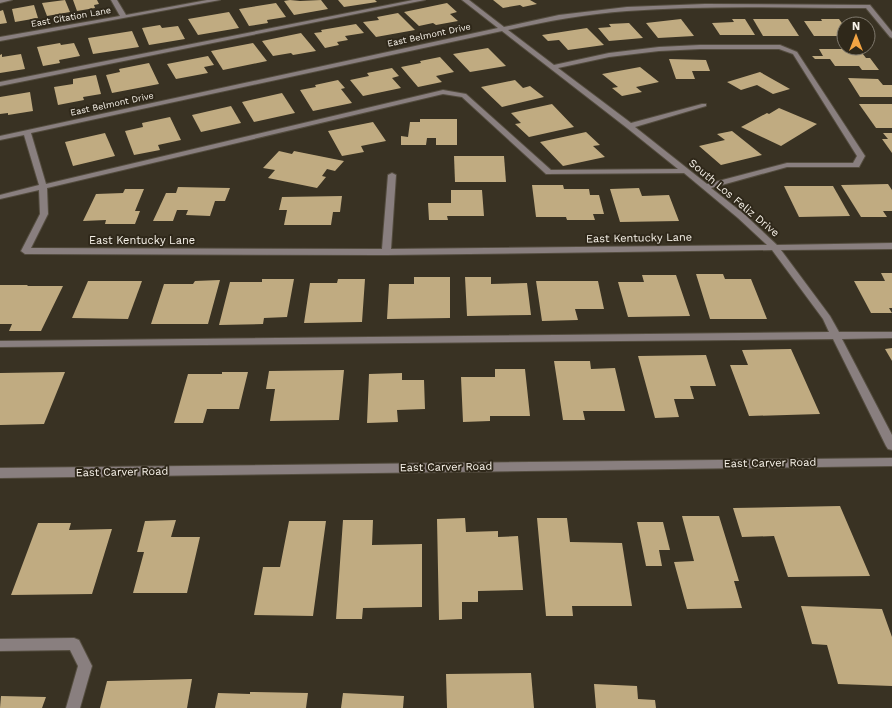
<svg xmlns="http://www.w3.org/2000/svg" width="892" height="708" viewBox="0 0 892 708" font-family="'Work Sans',sans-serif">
<rect width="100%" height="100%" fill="#393223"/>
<g fill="#c0ab81">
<path d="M65 0 70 12 47 16 42 3Z"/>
<path d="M73 0H97L99 4 94 5 95 8 77 11Z"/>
<path d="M290 0 300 1 321 0 328 9 294 15 284 1Z"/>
<path d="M338 0H375L377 2 344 7Z"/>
<path d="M493 0H530L537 4 523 7 520 5 503 8Z"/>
<path d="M276 3 286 17 267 20 268 23 249 26 239 9Z"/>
<path d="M447 3 457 12 450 14 458 21 436 25 433 23 419 26 404 12Z"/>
<path d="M34 5 38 18 15 22 12 9Z"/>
<path d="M3 10 7 23 0 24V11Z"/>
<path d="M229 12 239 28 198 35 188 19Z"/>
<path d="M398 13 415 30 376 37 363 22 379 20 377 17Z"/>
<path d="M681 19 694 36 658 38 646 23Z"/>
<path d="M732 19H745L755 35H720L712 23 734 22Z"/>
<path d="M753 19H788L799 36H763Z"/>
<path d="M821 19H839L844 26V36H814L804 21H822Z"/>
<path d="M629 23 643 38 609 41 598 28 611 27 609 24Z"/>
<path d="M356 24 364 33 345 36 348 40 337 42 339 45 325 48 314 33 322 32 321 30Z"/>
<path d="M160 25 162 28 178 26 185 39 149 45 142 28Z"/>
<path d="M587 28 604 45 568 50 559 40 548 41 542 35Z"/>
<path d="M132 31 139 47 93 54 88 38Z"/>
<path d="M301 33 316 51 293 55 291 53 273 56 262 41Z"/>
<path d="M60 43 61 45 74 43 80 56 59 60 60 63 43 66 37 47Z"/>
<path d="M253 43 267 61 223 70 211 51Z"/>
<path d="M488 48 506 66 470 72 453 54Z"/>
<path d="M819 49H859L866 58H870L879 70H862L859 66H835L830 59H815L812 56H823Z"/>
<path d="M2 54V57L21 54 25 69 0 73V55Z"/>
<path d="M208 56 214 65 204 67 208 73 176 79 167 64Z"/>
<path d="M440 57 454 72 436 76 442 82 418 87 401 67 421 63 420 61Z"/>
<path d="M669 59 706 60 710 71H692L695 79H676Z"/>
<path d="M149 63 159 84 112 93 106 75 120 72 119 69Z"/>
<path d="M640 67 659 82 636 87 642 92 622 96 612 88 618 87 602 74Z"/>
<path d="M392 68 399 76 392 78 401 88 363 96 350 80 369 76 367 73Z"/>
<path d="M760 72 790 89 773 94 757 85 741 90 727 82Z"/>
<path d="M96 75 101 94 83 97 84 100 58 105 54 87 73 84V79Z"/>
<path d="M848 78 878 79 883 85H892V97H860Z"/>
<path d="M338 80 345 88 341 89 352 103 313 111 300 90 316 87 315 85Z"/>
<path d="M515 80 523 88 530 86 544 97 502 107 481 87Z"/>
<path d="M30 92 33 111 8 115V113L0 114V97Z"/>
<path d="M282 93 295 113 254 122 242 102Z"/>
<path d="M552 104 574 127 529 137 515 124 521 123 511 113Z"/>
<path d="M859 104H892V128H876Z"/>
<path d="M231 106 241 123 201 132 192 115Z"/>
<path d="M779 108 817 124 781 146 741 127 767 113 769 114Z"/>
<path d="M170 117 181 140 158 145 160 150 134 155 125 131 143 127 142 123Z"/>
<path d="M420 119H457V145H436V138H427L426 145H401V136L408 137 410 122H420Z"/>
<path d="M373 122 386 141 361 146 364 152 342 156 328 131Z"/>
<path d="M732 131 762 155 721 165 699 146 725 140 717 134Z"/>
<path d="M586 132 600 145 593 146 605 157 563 166 540 142Z"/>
<path d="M105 133 115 156 73 166 65 142Z"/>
<path d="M883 133H892V153L882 139H888Z"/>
<path d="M279 151 292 154 294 151 344 161 335 171 327 169 322 176 326 177 317 188 268 178 275 170 263 168Z"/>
<path d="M454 156H504L506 182H455Z"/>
<path d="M888 184 892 190V211H883L887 217H861L841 185Z"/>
<path d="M532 185H563L564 189H589L590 195H599L604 214H593L595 220H567L566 217H536Z"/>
<path d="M784 186H833L850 216 799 217Z"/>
<path d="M178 187 230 188 225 201H215L210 216 186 215 188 210H177L173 221H153L166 193H176Z"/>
<path d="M639 188 642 196 669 195 679 221 620 222 610 189Z"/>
<path d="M125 189H144L135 211H140L135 224H105L106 220 83 221 96 194 123 193Z"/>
<path d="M451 190H482L484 216H447L448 220H429L428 203H451Z"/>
<path d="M342 196 340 212H333L331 225H284L287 210H279L282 197Z"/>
<path d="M881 273H892V308H889L892 313H871L854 281H885Z"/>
<path d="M696 274H723L725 279H751L767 319H710Z"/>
<path d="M642 275H676L690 316 628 317 618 282H644Z"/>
<path d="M414 277H450V318L387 319 389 284H414Z"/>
<path d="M465 277H491V284L527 283 531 315 467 316Z"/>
<path d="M262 279H294L287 317 264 318 263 324 219 325 230 282H262Z"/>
<path d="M338 279H365L362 322 304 323 310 283H337Z"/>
<path d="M220 280 208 324H151L164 284H193L195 281Z"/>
<path d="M88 281H142L128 319 72 318Z"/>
<path d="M536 281H598L604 309H575L578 320 542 321Z"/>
<path d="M0 285H28L27 286H63L41 331H9L12 324H0Z"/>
<path d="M892 348V361L885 349Z"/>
<path d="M791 349 820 414 749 416 730 365H748L742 350Z"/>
<path d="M706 355 716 386H690L694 399H674L679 417 655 418 638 356Z"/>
<path d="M554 361H590L591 369 615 368 625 411H583L585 420H563Z"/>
<path d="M495 369H525L530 416H490V421L463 422 461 377H495Z"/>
<path d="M344 370 339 420 270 421 275 389H266L269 371Z"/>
<path d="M65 372 44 424 0 425V373Z"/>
<path d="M222 372H248L239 409H207L203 423H174L188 374H222Z"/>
<path d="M402 373V380H424L425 409 397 410 398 422 367 423 369 374Z"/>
<path d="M840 506 870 576 788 577 774 536 742 537 733 508Z"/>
<path d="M682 516H719L739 581H734L742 608 687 609 674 562 694 561Z"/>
<path d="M465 518 466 532 498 531V537L518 536 523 590 478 591V602H462V619L439 620 437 519Z"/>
<path d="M537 518H567L570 542 622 543 632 606H572L573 616H546Z"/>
<path d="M176 520 171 537H200L187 593H133L144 552H137L145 521Z"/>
<path d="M343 520H373L372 545 422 544V607L363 608 362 619H336Z"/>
<path d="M289 521H326L313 616 254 615 263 567H280Z"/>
<path d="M637 522H663L670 550H659L662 566H646Z"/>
<path d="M38 523H71L69 530 112 529 92 594 11 595Z"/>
<path d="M801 606 882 609 892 637V686L838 684 827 645 812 644Z"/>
<path d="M531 673 534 708H447L446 674Z"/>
<path d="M192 679 187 708H100L107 681Z"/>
<path d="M594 684 637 686 638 699 655 700 656 708H596Z"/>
<path d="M250 692 308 693 306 708H215L218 693 250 694Z"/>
<path d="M343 693 404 696 403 708H341Z"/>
<path d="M1 696 46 697 42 708H0Z"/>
</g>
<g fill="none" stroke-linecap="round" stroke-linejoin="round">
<g stroke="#544d3f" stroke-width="2">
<g id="minor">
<path d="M0 0H12L0 3Z"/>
<path d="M111 0H117L126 15 207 0H220L0 41V37L120 16Z"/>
<path d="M413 0H425L0 86V82Z"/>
<path d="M462 0H469L504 27 559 15 627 7 705 4 870 5 892 32V38L890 37 866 8C787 8 707 5 627 11 587 14 547 21 508 30L554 65 609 53 659 47 700 45H780L797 52 865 156 859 167H787L711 188 744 214 777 245 892 243V249L781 250 830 316 839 332H892V338L842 339 892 435V450L888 449 886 446 833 339 0 347V341L829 332 823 319 772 250 386 255 25 254 21 251 40 214 39 190 0 199V195L39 185 24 135 0 140V136L498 28ZM502 31 627 128 678 169 551 170 466 94 443 90 46 184 31 133ZM700 49H779L793 54 857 156 853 163H787L707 184 635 127 706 106V104H702L631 123 558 68 609 57 659 51ZM443 94 462 97 546 174 684 173 738 218 767 245 391 249 396 175 392 173 388 175 382 249 31 248 48 214 47 188Z"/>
<path d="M892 458V466L0 478V468Z"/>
<path d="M74 638 79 640 92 666 80 708H66L78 666 70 650 0 651V639Z"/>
</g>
</g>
<use href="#minor" fill="#897f7f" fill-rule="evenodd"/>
</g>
<g text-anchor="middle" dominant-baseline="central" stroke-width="4" stroke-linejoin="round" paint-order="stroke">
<g font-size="9" fill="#f8f3ea" stroke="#2f281a">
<text transform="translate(71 17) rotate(-10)">East Citation Lane</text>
<text transform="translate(429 35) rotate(-12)">East Belmont Drive</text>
<text transform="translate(112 104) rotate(-12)">East Belmont Drive</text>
</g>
<g font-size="11" fill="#f8f3ea" stroke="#2f281a">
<text transform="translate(734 198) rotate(40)">South Los Feliz Drive</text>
<text transform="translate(639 238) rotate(-1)">East Kentucky Lane</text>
<text x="142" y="240">East Kentucky Lane</text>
<text transform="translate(770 463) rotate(-1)">East Carver Road</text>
<text transform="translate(446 467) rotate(-1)">East Carver Road</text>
<text transform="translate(122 472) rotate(-1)">East Carver Road</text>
</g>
</g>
<g transform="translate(856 36)"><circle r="19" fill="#2f281a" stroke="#7f796d"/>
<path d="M0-3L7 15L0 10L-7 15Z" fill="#f3a443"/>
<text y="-6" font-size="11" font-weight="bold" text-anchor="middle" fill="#f8f3ea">N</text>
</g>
</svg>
